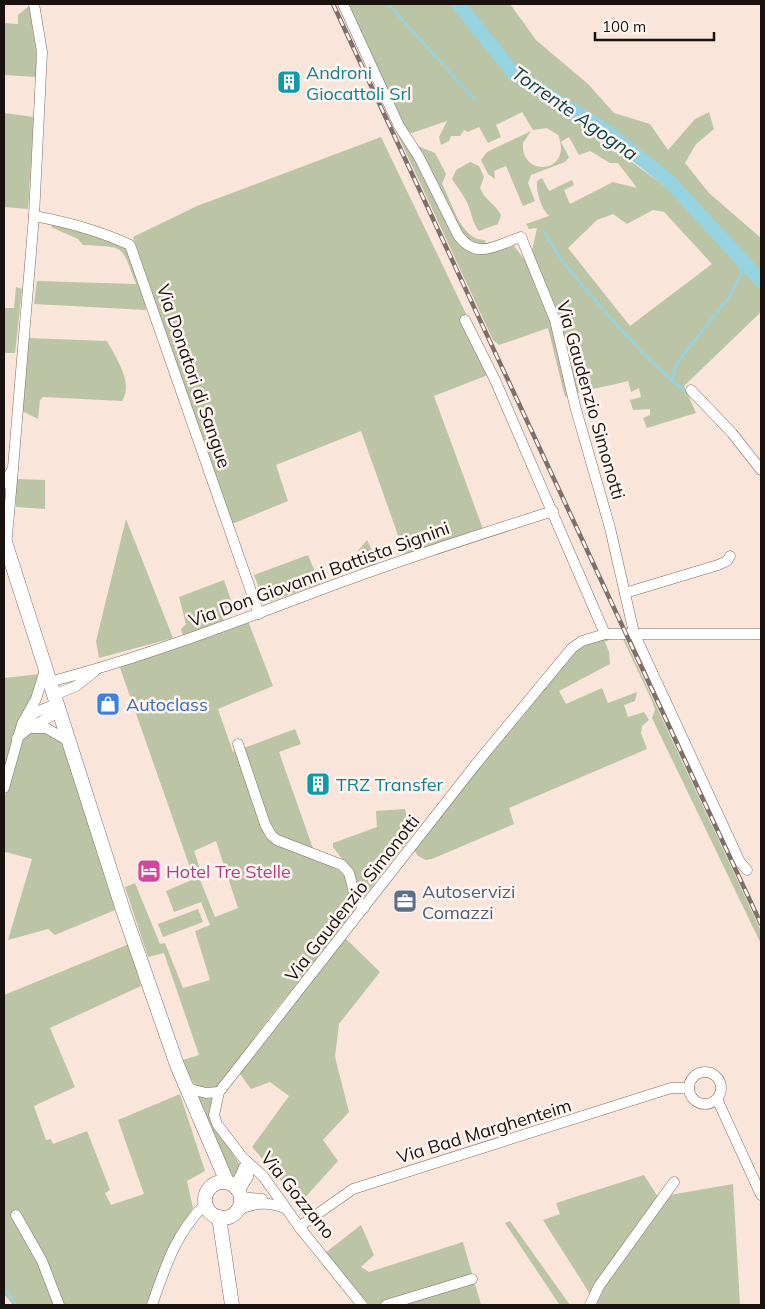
<svg xmlns="http://www.w3.org/2000/svg" width="765" height="1309" viewBox="0 0 765 1309" font-family="Mulish,sans-serif">
<rect width="100%" height="100%" fill="#fae5db"/>
<g fill="#bbc4a5" fill-rule="evenodd">
<path d="M337 4H340L461 246C476 259 497 251 514 246L525 260H530L537 228 529 229 526 224 549 216C541 208 536 192 537 181L542 178 549 191 572 180 574 185 564 190 570 204 613 182 637 188 618 163H610L590 151 579 155 569 137 561 142 569 157 565 162 531 175 528 183 535 201 523 206 506 166 494 171 495 179 488 174 481 160 487 152 531 131 523 143C520 179 574 173 558 135L547 128 533 130 522 112 496 125 501 137 488 143 479 127 468 132 464 130 460 136H451L449 141 441 145 439 137 447 121 412 133 405 131 345 4H457L513 75 670 190 761 276V312L684 386 696 413 647 428 643 418 650 415V409L633 410 630 400 641 397 639 388 631 392 628 381C607 387 585 389 565 397L548 328 499 345 493 340ZM653 210 664 212 712 264 630 326 568 248 597 220 613 214 627 224Z"/>
<path d="M459 4H510L536 40 588 84 614 113 650 124 668 150 695 119 709 112 714 129 696 144 685 163 709 193 761 238V274L671 189 515 73Z"/>
<path d="M29 6 36 49V77L4 75V23L18 24V15Z"/>
<path d="M4 113 34 117 28 209 4 207Z"/>
<path d="M381 137 468 318 488 375 434 396 483 529 405 555 361 431 276 465 288 501 232 524 133 237 197 206Z"/>
<path d="M418 146 435 153 446 174 442 184C452 202 461 241 485 240L486 246 469 245Z"/>
<path d="M470 162 479 166 484 177 480 188C487 203 494 202 501 215L498 224 479 231C471 221 472 210 465 199 462 192 456 186 452 179L456 170Z"/>
<path d="M52 225 95 234 126 248 142 285 146 310 34 304 37 281 136 284C120 243 127 248 83 245L78 239 51 227Z"/>
<path d="M16 287 22 289 15 353H4V308H14Z"/>
<path d="M28 338 107 341C116 358 134 383 122 401L43 397 40 400 38 419 22 411Z"/>
<path d="M15 479 45 480V509L16 507Z"/>
<path d="M126 519 173 638 99 658 96 641Z"/>
<path d="M367 540 377 561 375 566 361 572 356 553Z"/>
<path d="M308 555 320 584 269 602 264 600 254 575Z"/>
<path d="M224 580 233 606 221 610 224 621 183 636 181 629 186 624 179 597Z"/>
<path d="M248 621 273 686 218 709 233 752 295 729 301 744 279 752 317 860C350 872 348 878 360 910L277 1008 216 1089C195 1095 189 1076 183 1060L199 1055 164 953 148 957 125 887 135 883 160 944 165 943 183 988 210 980 195 931 210 925 201 902 174 912 166 891 194 879 119 665ZM216 841 238 908 215 917 199 877 202 875 194 851Z"/>
<path d="M614 637 605 642 609 652 610 664 559 691 566 704 602 688 608 703 637 692 635 701 624 705 628 717 644 712 649 720 642 726 641 733 647 749 509 808 514 824 432 859 426 860 418 856 412 847 582 641Z"/>
<path d="M622 637H624L761 931V944L652 718 655 710 652 701Z"/>
<path d="M40 674 4 780V678Z"/>
<path d="M44 730 63 741 120 908 55 935 48 929 8 940 32 859 5 852 4 853V800L18 745 26 735Z"/>
<path d="M405 809 411 837 365 896 359 892 355 876 333 847V843L377 827 376 811Z"/>
<path d="M198 909 203 922 163 937 158 924Z"/>
<path d="M343 936 380 972 339 1024 335 1057 349 1112 323 1140 338 1161 300 1203 252 1147 289 1096 270 1082 251 1089 237 1070Z"/>
<path d="M129 944 141 986 50 1028 75 1087 34 1106 46 1140 51 1139 53 1144 87 1131 110 1190 105 1193 111 1205 144 1194 118 1120 180 1094 205 1171 187 1181 193 1208 178 1232 148 1305H13L4 1294V995Z"/>
<path d="M192 1095 214 1097 213 1123 240 1165 235 1178H231Z"/>
<path d="M644 1175 658 1197 733 1184 740 1305H597L543 1220 560 1214 556 1203Z"/>
<path d="M510 1221 570 1305H555L559 1304 505 1223Z"/>
<path d="M361 1225 374 1255 361 1267 369 1272 463 1242 481 1305H369L325 1253Z"/>
</g>
<g fill="none" stroke-linecap="round" stroke-linejoin="round">
<g stroke="#96d3e0" stroke-width="2.5">
<path d="M388 4 474 99"/>
<path d="M544 231C560 262 579 281 601 307 629 339 657 370 691 396"/>
<path d="M672 382 676 364 729 297 741 275 738 256"/>
<path d="M4 1288 17 1305"/>
</g>
<path stroke="#96d3e0" stroke-width="14" d="M458 4 514 74 606 131 669 181 761 281"/>
<g stroke="#806e65" stroke-width="11">
<g id="minor">
<path d="M343 4 399 126 419 157 458 235C477 261 496 245 521 237L555 320 575 406 610 528 634 633 740 862 747 870"/>
<path d="M34 216C67 222 100 231 130 245L259 614"/>
<path d="M465 320 495 380 605 634"/>
<path d="M691 390 732 433 761 470"/>
<path d="M4 484 13 468 34 216 42 52 34 4"/>
<path d="M6 547 13 469"/>
<path d="M625 593 718 565 727 561 730 556"/>
<path d="M49 682C138 659 225 626 312 593 391 563 472 537 553 511"/>
<path d="M54 695 76 686 94 672"/>
<path d="M27 719 36 712 57 704"/>
<path d="M33 728H46L67 740"/>
<path d="M17 738 29 728 59 712"/>
<path d="M238 744 265 824 271 835 277 840 342 865 349 873 355 896 364 908"/>
<path d="M4 788 22 724 36 699 45 670"/>
<circle cx="705" cy="1088" r="16"/>
<path d="M186 1088 206 1093 219 1092"/>
<path d="M717 1099 761 1195"/>
<path d="M234 1186 241 1175 244 1167"/>
<path d="M239 1192 248 1177 249 1164"/>
<path d="M240 1197 262 1199"/>
<path d="M237 1210C255 1203 267 1201 285 1208"/>
<path d="M16 1215 42 1261 59 1305"/>
<path d="M299 1227 353 1189 671 1088H689"/>
<path d="M152 1305C166 1265 175 1235 205 1204"/>
<path d="M362 1305 300 1228 263 1176 243 1158 217 1124 214 1115 219 1092 476 764 572 648 582 641 605 634H761"/>
<path d="M386 1305 472 1279"/>
<path d="M590 1305 599 1286 674 1182"/>
</g>
</g>
<g stroke="#806e65" stroke-width="15">
<g id="major">
<path d="M4 539 123 910 177 1065 227 1182"/>
<circle cx="223" cy="1200" r="18"/>
<path d="M219 1217 232 1305"/>
</g>
</g>
<use href="#minor" stroke="#fff" stroke-width="10"/>
<use href="#major" stroke="#fff" stroke-width="14"/>
<g stroke="#7d6f69" stroke-width="4.5">
<path id="rail" d="M333 4 761 924"/>
</g>
<use href="#rail" stroke="#fef5f1" stroke-width="2.5" stroke-dasharray="8" stroke-linecap="butt"/>
</g>
<defs>
<g id="building-square" transform="scale(1.25)"><rect x="-9" y="-9" width="18" height="18" rx="4" fill="#0f9aa8" stroke="#fef5f1"/><path d="M-4-6H4V6H1V3H-1V6H-4ZM-2.5-4.3h1.7v1.8h-1.7ZM.8-4.3h1.7v1.8H.8ZM-2.5-1h1.7V.8h-1.7ZM.8-1h1.7V.8H.8Z" fill="#fff"/></g>
<g id="shop-square" transform="scale(1.25)"><rect x="-9" y="-9" width="18" height="18" rx="4" fill="#3f7fe0" stroke="#fef5f1"/><path d="M-5-2.5h2.3a2.7 3.5 0 0 1 5.4 0H5L5.5 6h-11ZM-1.5-2.5h3a1.5 2.3 0 0 0-3 0Z" fill="#fff"/></g>
<g id="hotel-square" transform="scale(1.25)"><rect x="-9" y="-9" width="18" height="18" rx="4" fill="#d1479c" stroke="#fef5f1"/><path d="M-6-4.5h1.5V1H6V5H4.5V3h-9V5H-6ZM-4 0a1.8 1.8 0 1 1 3.6 0ZM.5 0V-2.5h3Q6-2.5 6 0Z" fill="#fff"/></g>
<g id="office-square" transform="scale(1.25)"><rect x="-9" y="-9" width="18" height="18" rx="4" fill="#5c6f8a" stroke="#fef5f1"/><path d="M-6-3h4V-5.5h4V-3h4V5H-6ZM-1-4.5V-3h2v-1.5ZM-6 0V1H6V0Z" fill="#fff"/></g>
</defs>
<g fill-rule="evenodd">
<use href="#building-square" x="289" y="82"/>
<use href="#shop-square" x="108" y="704"/>
<use href="#building-square" x="318" y="784"/>
<use href="#hotel-square" x="149" y="871"/>
<use href="#office-square" x="405" y="901"/>
</g>
<g text-anchor="middle" dominant-baseline="central" stroke-width="5" stroke-linejoin="round" paint-order="stroke">
<g font-size="18" fill="#0d838f" stroke="#fef5f1" text-anchor="start">
<text x="306" y="72">Androni<tspan x="306" dy="21">Giocattoli Srl</tspan></text>
<text x="336" y="784">TRZ Transfer</text>
</g>
<g font-size="18" fill="#19120f" stroke="#fef5f1">
<text transform="translate(194 376) rotate(71)">Via Donatori di Sangue</text>
<text transform="translate(591 400) rotate(74)">Via Gaudenzio Simonotti</text>
<text transform="translate(319 574) rotate(-20)">Via Don Giovanni Battista Signini</text>
<text transform="translate(352 898) rotate(-52)">Via Gaudenzio Simonotti</text>
<text transform="translate(484 1131) rotate(-17)">Via Bad Marghenteim</text>
<text transform="translate(298 1195) rotate(51)">Via Gozzano</text>
</g>
<g font-size="18" fill="#366cbe" stroke="#fef5f1" text-anchor="start">
<text x="126" y="704">Autoclass</text>
</g>
<g font-size="18" fill="#b23c85" stroke="#fef5f1" text-anchor="start">
<text x="166" y="871">Hotel Tre Stelle</text>
</g>
<g font-size="18" fill="#4e5e75" stroke="#fef5f1" text-anchor="start">
<text x="422" y="891">Autoservizi<tspan x="422" dy="21">Comazzi</tspan></text>
</g>
<g font-size="19" font-style="italic" fill="#0a424c" stroke="#fef5f1">
<text transform="translate(575 113) rotate(35)">Torrente Agogna</text>
</g>
</g>
<rect width="765" height="1309" fill="none" stroke="#19120f" stroke-width="10"/>
<path d="M595 32v8h119v-8" fill="none" stroke="#19120f" stroke-width="2.5"/>
<text x="602" y="32" font-size="15" fill="#19120f" stroke="#fef5f1" stroke-width="4" paint-order="stroke">100 m</text>
</svg>
